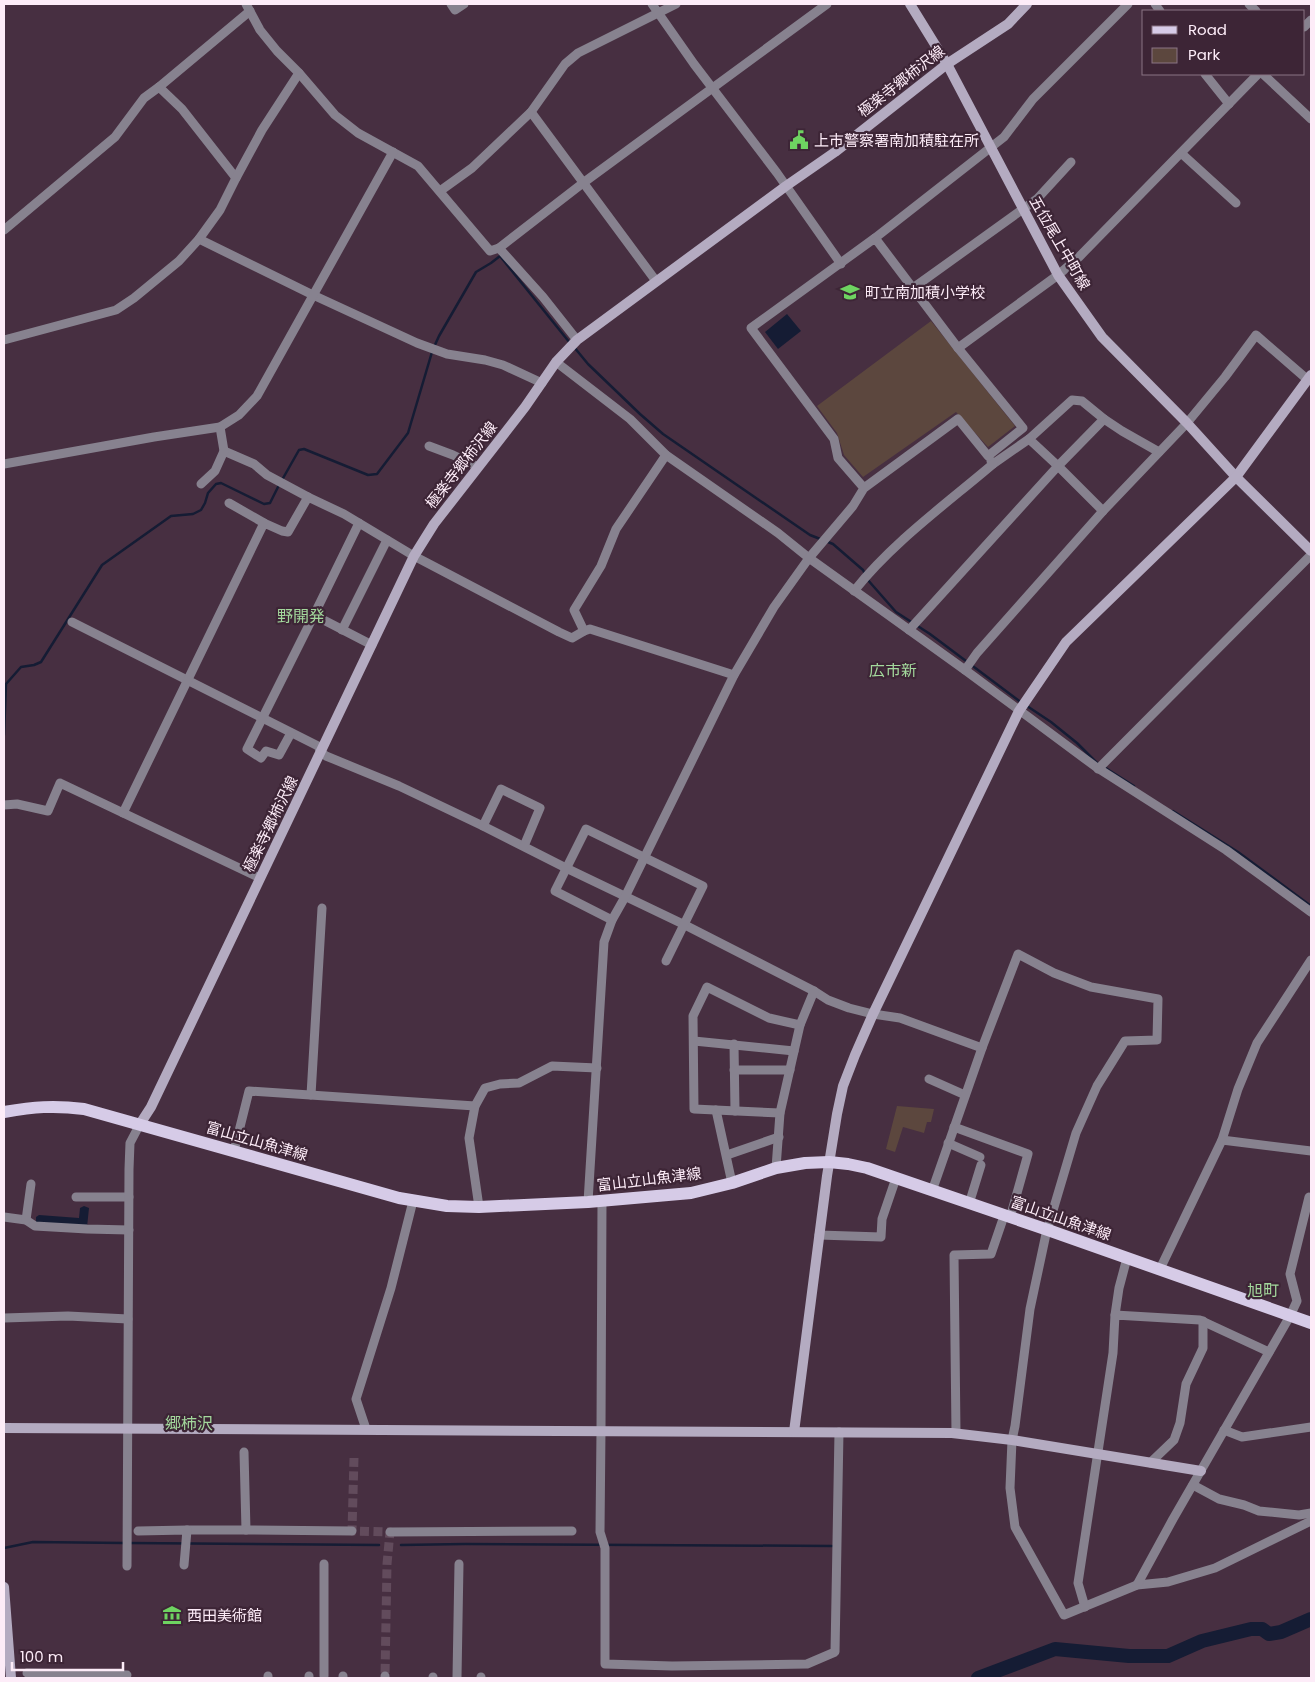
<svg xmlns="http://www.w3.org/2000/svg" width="1315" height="1682" viewBox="0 0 1315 1682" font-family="Poppins,'Noto Sans JP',sans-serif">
<rect width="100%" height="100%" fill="#472f41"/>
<g fill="#5c473e">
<path d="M931 321 1015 426 988 447 956 412 863 477 844 455 837 433 817 406Z"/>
<path d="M897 1106 934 1109 931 1122H927L924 1133 903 1127 895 1152 886 1149Z"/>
</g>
<g fill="#151c34">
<path d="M787 314 801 331 778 349 765 332Z"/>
<path d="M84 1206 89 1208 87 1227 36 1223V1217L39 1215 79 1218 80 1208Z"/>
</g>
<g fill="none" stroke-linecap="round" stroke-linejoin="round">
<g stroke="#151c34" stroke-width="2.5">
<path d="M434 347 439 336 476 272 491 263 500 256 570 343"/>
<path d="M574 347 588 364 640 414 663 434 810 535 833 544 863 570 865 574"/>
<path d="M282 480 299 450 304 449 368 475 377 474 408 433 432 352"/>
<path d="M867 579 896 612 930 634 1022 703"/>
<path d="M1027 706 1051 722 1077 743 1096 762 1134 786"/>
<path d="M4 735 6 684 21 667 34 665 41 662 102 565 171 516 193 514 201 510 205 503 208 493 216 484 221 483 264 504 270 503 279 485"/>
<path d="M1173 811 1238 852 1311 906"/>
<path d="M129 1543 379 1545"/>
<path d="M401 1545 465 1544 832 1546"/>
<path d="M4 1548 33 1542 124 1543"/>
</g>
<path stroke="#151c34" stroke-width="14" d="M978 1678 1055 1649 1129 1656H1168L1202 1641 1251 1629H1262L1269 1634 1281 1632 1311 1619"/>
<path stroke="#624b5c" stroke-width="9" stroke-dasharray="9 4.5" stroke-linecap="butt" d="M354 1458 352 1531 390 1532 387 1564 385 1676"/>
<g stroke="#87828f" stroke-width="9">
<path d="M246 4 260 30 277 51 299 73 335 115 358 133 418 166 490 251 499 248 543 297 577 340"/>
<path d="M451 4 455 10 464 4"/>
<path d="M652 4 694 64 777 173 841 264"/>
<path d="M1155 4 1160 11"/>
<path d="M1249 4 1256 11"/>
<path d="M1304 27 1311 20"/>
<path d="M1205 74 1229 104"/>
<path d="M1263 74 1311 119"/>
<path d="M159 87 250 11"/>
<path d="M531 112 656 281"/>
<path d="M1181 153 1236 203"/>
<path d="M440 191 472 168 531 112 565 64 578 53 676 4"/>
<path d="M4 230 115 137 144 98 159 87 182 109 236 178"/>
<path d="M875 238 1004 137 1033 99 1128 4"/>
<path d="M199 239 313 295 417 343 447 354 485 360 503 365 542 383"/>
<path d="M499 248 583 183 827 4"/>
<path d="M913 288 1037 199 1071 162"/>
<path d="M4 340 116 310 134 298 179 261 199 239 220 210 236 178 262 130 299 73"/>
<path d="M958 348 1058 275 1079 257 1258 74"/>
<path d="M556 362 630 419 666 455 778 533 809 558 965 670 1096 767 1226 850 1311 912"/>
<path d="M1072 400 1082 401 1104 419 1058 466 1029 439Z"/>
<path d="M1104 419 1122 431 1159 452"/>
<path d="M429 446 453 455 478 467"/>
<path d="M224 451 254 464 267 475 308 497"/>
<path d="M666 455 616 529 601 566 574 610 584 631 590 629 734 675"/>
<path d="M991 461 993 464 1029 439"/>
<path d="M4 464 154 437 220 427 239 415 257 396 393 152"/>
<path d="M201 484 215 471 224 451 220 427"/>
<path d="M229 503 264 523"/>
<path d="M359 523 314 615 372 645"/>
<path d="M854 591C893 542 946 504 993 464"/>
<path d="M72 622 318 746 321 752 326 756 399 786 483 826 566 868 685 925 814 991 828 1000 849 1008 873 1014 900 1018 982 1048"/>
<path d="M342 630 387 540"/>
<path d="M909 630 1058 466 1103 511"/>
<path d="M965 670 977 653 1103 511 1187 423 1225 377 1256 335 1308 380"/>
<path d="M291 733 279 755 266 751 261 758 247 749 314 615"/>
<path d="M1098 769 1311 555"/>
<path d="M4 805 17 804 48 811 60 783 260 878"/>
<path d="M123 813 264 523 282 531 288 532 308 497 344 514 414 556 559 632 572 638 584 631"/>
<path d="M483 826 501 789 540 808 524 846"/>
<path d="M612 920 555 891 586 829 703 886 666 961"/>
<path d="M694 1041 794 1051"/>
<path d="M734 1044 735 1111"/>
<path d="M734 1070H790"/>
<path d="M929 1079 965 1095"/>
<path d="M311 1095 322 908"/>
<path d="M716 1110 732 1183"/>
<path d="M780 1113 694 1109 693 1016 707 987 769 1018 800 1025"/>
<path d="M954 1127 1028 1154 1010 1218"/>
<path d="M1222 1140 1311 1151"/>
<path d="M948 1143 980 1157"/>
<path d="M234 1151 249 1091 475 1106"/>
<path d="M727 1155 779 1137"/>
<path d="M776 1168 780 1113 800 1025 814 991"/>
<path d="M932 1191 982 1048 1018 954 1054 973 1091 987 1158 999 1157 1040 1125 1041 1097 1086 1076 1133 1046 1234 1030 1309 1015 1426 1012 1440 1010 1488 1015 1527 1064 1615 1137 1585 1168 1582 1215 1568 1311 1521"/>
<path d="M76 1197H129"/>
<path d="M602 1201 601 1430 600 1532 605 1548V1664L672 1666 807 1664 835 1652 839 1432"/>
<path d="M588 1202 604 942 612 920 625 897 734 675 774 607 809 558 853 506 864 488 958 419 988 456 1023 428 958 348 875 238 751 328 834 439 838 458 864 488"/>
<path d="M969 1204 981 1165"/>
<path d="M479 1207 469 1138 475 1106 485 1088 500 1084 519 1083 552 1066 597 1068"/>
<path d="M4 1217 26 1220 35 1226 87 1229 129 1230"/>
<path d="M26 1220 31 1184"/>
<path d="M819 1235 881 1237 882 1219 896 1178"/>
<path d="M1160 1269 1222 1140 1238 1089 1257 1043 1311 960"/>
<path d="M1115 1315 1119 1288 1127 1258"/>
<path d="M4 1318 68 1316 128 1319"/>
<path d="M366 1429 356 1399 391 1288 413 1201"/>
<path d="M1224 1430 1242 1437 1311 1427"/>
<path d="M956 1433 954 1255 991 1254 1004 1216"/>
<path d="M1150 1463 1174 1440 1180 1423 1186 1384 1203 1348V1321"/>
<path d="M1193 1485 1219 1499 1244 1505 1259 1511 1299 1515 1311 1513"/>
<path d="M187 1530H246L244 1452"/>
<path d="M246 1530 352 1531"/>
<path d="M138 1531 187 1530 184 1565"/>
<path d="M390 1532 572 1531"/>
<path d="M324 1564V1676"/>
<path d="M127 1566 129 1169 130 1143 140 1124"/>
<path d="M1137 1585 1173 1519 1290 1316 1297 1301 1290 1274 1309 1197 1311 1198"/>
<path d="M1085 1607 1078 1583 1113 1353 1115 1315 1200 1320 1269 1352"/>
<path d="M27 1673 127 1675"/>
<path d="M433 1677V1678"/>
<path d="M457 1677 459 1564"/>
<path d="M268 1678V1676"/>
<path d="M309 1678V1676"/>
<path d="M343 1678V1676"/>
<path d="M385 1678V1676"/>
<path d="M481 1678V1677"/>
</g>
<g stroke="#b4abc1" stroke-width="10">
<path d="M910 4 947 64 1058 275 1102 337 1187 423 1236 477 1311 551"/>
<path d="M140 1124 151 1107 414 556 434 524 525 407 556 362 577 340 786 186 835 152 947 64 1008 24 1027 4"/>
<path d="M4 1428 952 1433 1012 1440 1201 1471"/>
<path d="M794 1432 827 1176 837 1114 843 1086 855 1055 873 1014 1019 711 1066 642 1236 477 1311 375"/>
<path d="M4 1587 11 1678"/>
</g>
<path stroke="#d6cbe7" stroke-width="12" d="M4 1112C34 1107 53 1105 84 1109L399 1198 447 1206 479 1207 588 1202 691 1193 732 1183 776 1168 805 1163 829 1162 848 1164 867 1168 1048 1230 1311 1323"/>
</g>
<defs>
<g id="civic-bare" transform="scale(1.5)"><path d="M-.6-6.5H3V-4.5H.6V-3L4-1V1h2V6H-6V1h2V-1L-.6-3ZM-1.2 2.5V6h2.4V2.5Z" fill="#6ed361" stroke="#3d2536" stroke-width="2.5" paint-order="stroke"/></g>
<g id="school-bare" transform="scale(1.5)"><path d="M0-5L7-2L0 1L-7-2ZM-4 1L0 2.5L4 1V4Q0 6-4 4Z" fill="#6ed361" stroke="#3d2536" stroke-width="2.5" paint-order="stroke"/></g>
<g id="museum-bare" transform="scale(1.5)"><path d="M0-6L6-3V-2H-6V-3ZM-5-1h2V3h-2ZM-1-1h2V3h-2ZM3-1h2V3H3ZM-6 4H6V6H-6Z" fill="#6ed361" stroke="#3d2536" stroke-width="2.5" paint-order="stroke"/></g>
</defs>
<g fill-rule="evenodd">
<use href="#civic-bare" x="799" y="140"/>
<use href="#school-bare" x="850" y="292"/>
<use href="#museum-bare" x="172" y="1615"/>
</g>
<g text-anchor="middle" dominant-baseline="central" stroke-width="4.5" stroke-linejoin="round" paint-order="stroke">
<g font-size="15" fill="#fdecf8" stroke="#3d2536">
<text transform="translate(901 81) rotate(-38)">極楽寺郷柿沢線</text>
<text transform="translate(1060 243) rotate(60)">五位尾上中町線</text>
<text transform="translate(461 465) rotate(-52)">極楽寺郷柿沢線</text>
<text transform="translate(270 824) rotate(-64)">極楽寺郷柿沢線</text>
<text transform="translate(257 1141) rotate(16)">富山立山魚津線</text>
<text transform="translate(649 1179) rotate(-7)">富山立山魚津線</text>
<text transform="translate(1061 1218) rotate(19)">富山立山魚津線</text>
</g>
<g font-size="15" fill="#fdecf8" stroke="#3d2536" text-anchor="start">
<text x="814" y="140">上市警察署南加積駐在所</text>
<text x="865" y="292">町立南加積小学校</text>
<text x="187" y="1615">西田美術館</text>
</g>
<g font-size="16" fill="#a3d89c" stroke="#3d2536">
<text x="301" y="616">野開発</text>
<text x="893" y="670">広市新</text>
<text x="1263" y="1290">旭町</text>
<text x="189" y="1423">郷柿沢</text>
</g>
</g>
<rect width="1315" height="1682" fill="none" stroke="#fdecf8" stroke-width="10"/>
<rect x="1142" y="10" width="162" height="65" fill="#3d2536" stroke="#8a7584"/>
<rect x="1152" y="26" width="25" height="8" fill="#d6cbe7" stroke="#8a7584"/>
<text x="1188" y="35" font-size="15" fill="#fdecf8">Road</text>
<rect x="1152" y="48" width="25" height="15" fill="#5c473e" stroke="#8a7584"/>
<text x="1188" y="60" font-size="15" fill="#fdecf8">Park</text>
<path d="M12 1662v8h111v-8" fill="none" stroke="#fdecf8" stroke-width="2.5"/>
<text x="20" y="1662" font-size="15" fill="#fdecf8" stroke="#3d2536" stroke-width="4" paint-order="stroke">100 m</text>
</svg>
